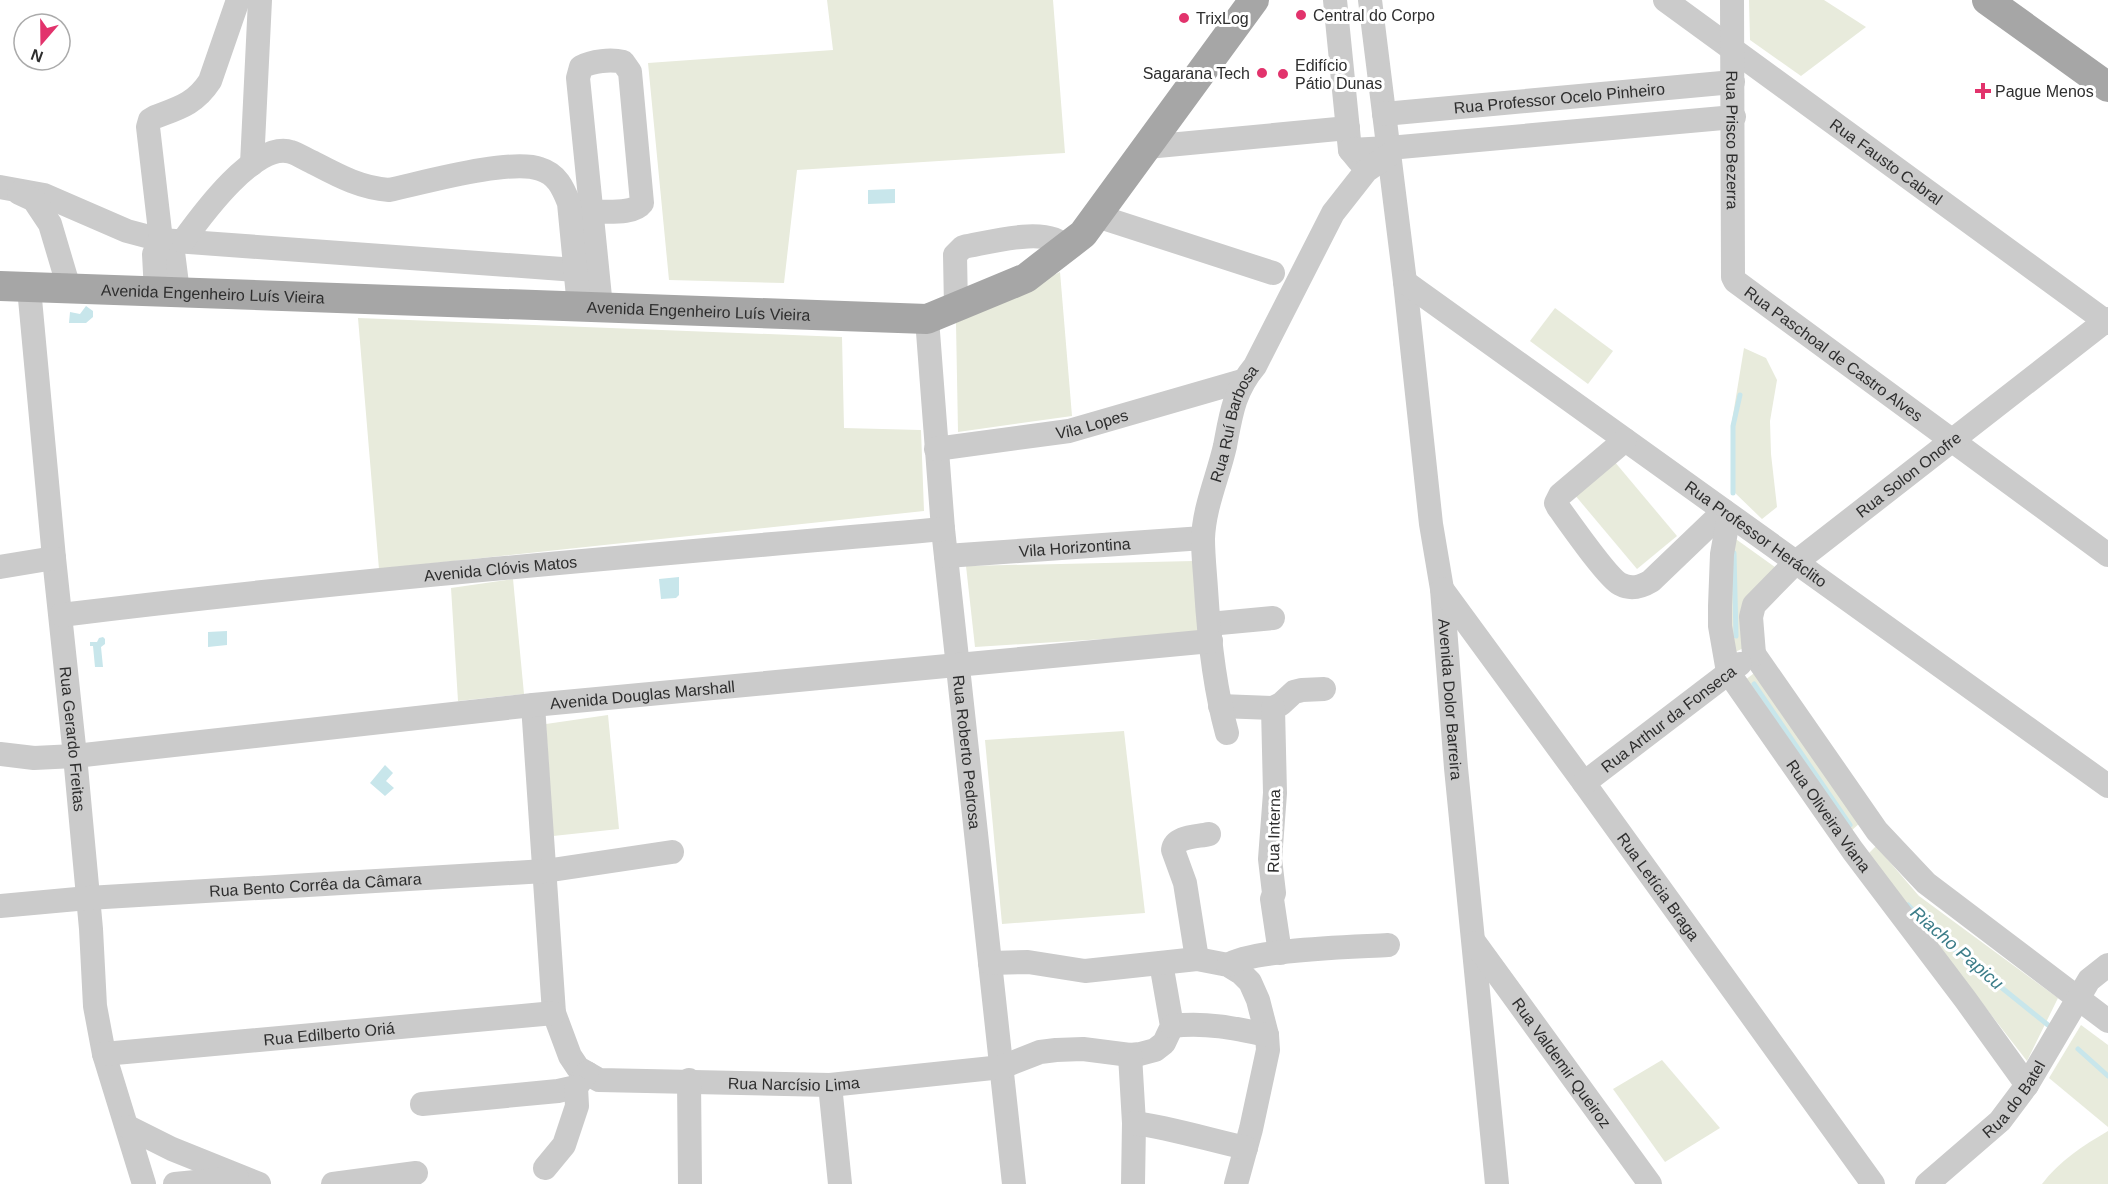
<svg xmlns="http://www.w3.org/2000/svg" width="2108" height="1184" viewBox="0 0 2108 1184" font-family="Arial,sans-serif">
<rect width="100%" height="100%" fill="#fff"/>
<g fill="#e8ebdc">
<path d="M827 0H1053L1065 153 797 170 784 283 669 280 648 63 833 50Z"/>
<path d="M1749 0H1824L1866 27 1801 76 1750 40Z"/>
<path d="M1060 272 1072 416 958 432 956 323Z"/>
<path d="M1555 308 1613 351 1588 384 1530 341Z"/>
<path d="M358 318 842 337 844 428 921 430 924 511 379 569Z"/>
<path d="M1744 348 1766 358 1777 380 1770 421 1771 454 1777 507 1762 519 1732 490 1731 427Z"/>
<path d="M1614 461 1677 536 1637 569 1574 494Z"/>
<path d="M1726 532 1779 570 1747 614 1754 643 1729 655Z"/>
<path d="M1194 561 1200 633 975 647 966 566Z"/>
<path d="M513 579 524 694 458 701 451 588Z"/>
<path d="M1757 671 1861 822 1851 831 1745 680Z"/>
<path d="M608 715 619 829 553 836 546 724Z"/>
<path d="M1124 731 1145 913 1002 924 985 740Z"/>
<path d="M1876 846 1919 896 2058 998 2027 1061 1867 855Z"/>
<path d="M2081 1025 2108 1045V1127L2049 1078Z"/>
<path d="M1662 1060 1720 1128 1665 1162 1613 1089Z"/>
<path d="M2108 1131V1184H2042C2058 1162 2084 1145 2108 1131Z"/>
</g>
<g fill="#c8e6eb">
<path d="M895 189V203L868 204V190Z"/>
<path d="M86 306 93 311V317L86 323H69L70 312 80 314Z"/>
<path d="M679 577V595L676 598 661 599 659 579Z"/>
<path d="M227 631V645L208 647V632Z"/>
<path d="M103 637 105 639V644L101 647 103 667H95L93 646H90V642H97L99 638Z"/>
<path d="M385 765 393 773 386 781 394 788 385 796 370 783Z"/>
</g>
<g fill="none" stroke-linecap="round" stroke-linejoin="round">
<g stroke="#c8e6eb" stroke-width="5">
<path d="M1733 493V426L1740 395"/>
<path d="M1734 553 1736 636"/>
<path d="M1754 684 1850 825"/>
<path d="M1908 905 1940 938 2048 1025"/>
<path d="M2078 1049 2108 1076"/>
</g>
<g stroke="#cbcbcb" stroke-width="24">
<path d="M1335 0 1350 150 1359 161"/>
<path id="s1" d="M1370 0 1405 282 1431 524 1442 589 1456 768 1497 1184"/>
<path id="s2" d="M1665 0 2108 323"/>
<path id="s3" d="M1732 0 1733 277 1735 281 2108 555"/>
<path id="s4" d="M1384 114 1733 82"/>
<path d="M1147 147 1348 128"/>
<path d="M1350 150 1389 148 1734 117"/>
<path d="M252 164 260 0"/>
<path d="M0 187 44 195 127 231 161 240 576 270"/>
<path d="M19 193 34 200 50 224 69 288"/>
<path d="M593 212C606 211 633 215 642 203L630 72 623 62C611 59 592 61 581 67L578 78 601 307"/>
<path d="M1097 216 1273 273"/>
<path d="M161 240 173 252 178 292"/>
<path d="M183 241C201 216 256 140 291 152 298 154 305 159 312 162 337 175 360 188 389 190 422 183 511 158 540 169 557 174 563 188 569 203L579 307"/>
<path id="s5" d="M1405 282 2108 786"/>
<path id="s6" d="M29 288 54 558 75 756 91 929 95 1006 104 1054 144 1184"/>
<path d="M156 292 154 254 161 240 148 127 150 120 155 117C179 108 195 104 210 81L238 0"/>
<path d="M956 308 955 255 963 247C988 243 1048 225 1065 247"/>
<path id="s7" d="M927 319 943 529 1014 1184"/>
<path d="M1625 440 1560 495 1556 503 1558 507C1569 522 1607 577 1620 584 1631 590 1641 587 1651 581L1724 511"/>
<path id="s8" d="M936 449 1069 431 1242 381"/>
<path id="s9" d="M1729 515 1722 554 1720 606V626L1728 672 1853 851 1965 999 2027 1085"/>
<path id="s10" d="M946 556 1203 538"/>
<path d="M0 567 54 558"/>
<path id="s11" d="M1442 589 1584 783 1873 1184"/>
<path id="s12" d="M61 615C354 579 649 555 943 529"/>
<path d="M1209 624 1273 618"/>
<path d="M1754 654 1877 831 1926 883 2108 1021"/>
<path id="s13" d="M1754 654 1751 617 1754 605 1796 562 2108 319"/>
<path id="s14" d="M533 705 554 1013 570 1056 578 1068 599 1080 830 1085 1002 1067 1040 1052 1056 1050 1083 1049 1130 1055 1140 1054 1155 1050 1164 1043 1172 1026 1161 963"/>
<path d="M1220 706 1273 708 1281 704 1294 692 1302 690 1324 689"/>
<path d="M1273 708 1275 793 1270 859 1274 893 1272 899 1280 953"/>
<path id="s15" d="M1227 733C1214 686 1209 638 1206 589 1205 573 1203 555 1203 539 1204 507 1218 477 1225 446 1231 414 1234 391 1255 366L1333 213 1366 171 1389 155"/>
<path id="s16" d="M0 754 34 758 75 756 533 705 1211 641"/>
<path id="s17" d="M1584 783 1740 664"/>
<path id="s18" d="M0 906 88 898 545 871 672 852"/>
<path id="s19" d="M1475 943 1650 1184"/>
<path d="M1197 959 1185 883 1173 850C1175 836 1197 837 1209 834"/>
<path d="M990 963 1028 962 1085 971 1197 959 1228 965 1241 973 1250 982 1258 1000 1267 1035 1268 1050 1251 1129 1236 1184"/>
<path d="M1228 965C1251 949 1356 947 1388 945"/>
<path d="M1172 1026C1205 1022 1234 1028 1267 1035"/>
<path id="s20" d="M104 1054 554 1013"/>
<path d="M1130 1055 1134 1123 1133 1184"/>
<path d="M689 1080 690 1184"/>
<path d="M830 1085 840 1184"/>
<path d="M422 1104 558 1091 576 1087 587 1073"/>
<path d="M1134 1123C1172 1128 1209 1140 1246 1148"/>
<path d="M128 1127 172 1149 259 1184"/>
<path d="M545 1168 564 1145 577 1106 576 1087"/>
<path d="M175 1184 237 1178"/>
<path d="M333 1184 416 1173"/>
<path id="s21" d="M1927 1184 2000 1121 2027 1085 2089 980 2108 965"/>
</g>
<g stroke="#a6a6a6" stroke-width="30">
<path d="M1987 0 2108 87"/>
<path id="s22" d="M0 286 927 319 1026 278 1083 234 1254 0"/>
</g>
</g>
<g fill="#e2336c" stroke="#fff" stroke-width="2">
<circle cx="1301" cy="15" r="6"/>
<circle cx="1184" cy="18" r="6"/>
<circle cx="1262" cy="73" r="6"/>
<circle cx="1283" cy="74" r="6"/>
<path d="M1980 82h6v6h6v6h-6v6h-6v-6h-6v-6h6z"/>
</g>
<g text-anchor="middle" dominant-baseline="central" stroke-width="6" stroke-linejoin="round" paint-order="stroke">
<g font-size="16" fill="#2e2e2e" stroke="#fff" text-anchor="start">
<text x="1313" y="15">Central do Corpo</text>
<text x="1196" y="18">TrixLog</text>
<text x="1295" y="65">Edifício<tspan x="1295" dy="18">Pátio Dunas</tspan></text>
<text x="1250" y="73" text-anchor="end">Sagarana Tech</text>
<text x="1995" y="91">Pague Menos</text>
</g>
<g font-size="16" fill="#2e2e2e" stroke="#fff">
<text stroke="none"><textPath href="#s4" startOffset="176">Rua Professor Ocelo Pinheiro</textPath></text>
<text stroke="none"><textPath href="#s3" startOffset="140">Rua Prisco Bezerra</textPath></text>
<text stroke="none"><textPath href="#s2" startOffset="274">Rua Fausto Cabral</textPath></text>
<text stroke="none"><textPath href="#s22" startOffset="213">Avenida Engenheiro Luís Vieira</textPath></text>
<text stroke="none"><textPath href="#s22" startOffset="699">Avenida Engenheiro Luís Vieira</textPath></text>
<text stroke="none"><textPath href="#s3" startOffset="404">Rua Paschoal de Castro Alves</textPath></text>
<text stroke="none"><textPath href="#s8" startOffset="158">Vila Lopes</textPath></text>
<text stroke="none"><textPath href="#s15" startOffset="316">Rua Ruí Barbosa</textPath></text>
<text stroke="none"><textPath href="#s13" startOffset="252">Rua Solon Onofre</textPath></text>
<text stroke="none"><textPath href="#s5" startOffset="432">Rua Professor Heráclito</textPath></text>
<text stroke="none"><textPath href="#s10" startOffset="129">Vila Horizontina</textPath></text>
<text stroke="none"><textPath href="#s12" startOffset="442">Avenida Clóvis Matos</textPath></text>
<text stroke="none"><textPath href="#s16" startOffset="646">Avenida Douglas Marshall</textPath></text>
<text stroke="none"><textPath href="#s1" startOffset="704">Avenida Dolor Barreira</textPath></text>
<text stroke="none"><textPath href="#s17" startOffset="106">Rua Arthur da Fonseca</textPath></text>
<text stroke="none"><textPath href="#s6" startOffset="453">Rua Gerardo Freitas</textPath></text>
<text stroke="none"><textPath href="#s7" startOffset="435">Rua Roberto Pedrosa</textPath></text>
<text stroke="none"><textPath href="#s9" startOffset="334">Rua Oliveira Viana</textPath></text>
<text transform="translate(1274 831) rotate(-89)">Rua Interna</text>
<text stroke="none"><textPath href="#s18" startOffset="316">Rua Bento Corrêa da Câmara</textPath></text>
<text stroke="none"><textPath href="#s11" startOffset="368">Rua Letícia Braga</textPath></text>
<text stroke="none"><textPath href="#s20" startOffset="226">Rua Edilberto Oriá</textPath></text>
<text stroke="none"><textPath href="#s19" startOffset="148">Rua Valdemir Queiroz</textPath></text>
<text stroke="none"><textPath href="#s14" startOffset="588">Rua Narcísio Lima</textPath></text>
<text stroke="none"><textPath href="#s21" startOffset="122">Rua do Batel</textPath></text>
</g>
<g font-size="18" font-style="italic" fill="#3c7d89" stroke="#fff">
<text transform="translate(1957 948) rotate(41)">Riacho Papicu</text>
</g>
</g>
<g transform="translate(42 42) rotate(200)"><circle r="28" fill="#ffffff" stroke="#ababab" stroke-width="1.5"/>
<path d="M0-4.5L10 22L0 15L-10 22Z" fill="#e2336c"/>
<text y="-9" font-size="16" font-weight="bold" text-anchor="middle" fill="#2e2e2e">N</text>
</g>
</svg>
